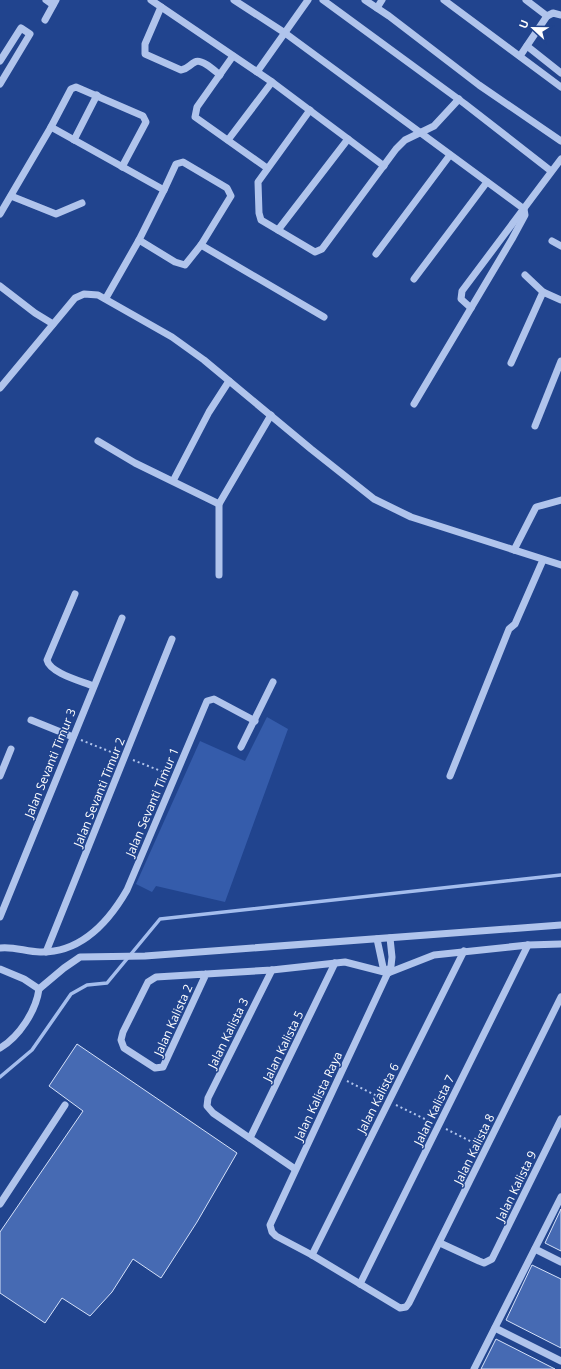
<svg xmlns="http://www.w3.org/2000/svg" width="561" height="1369" viewBox="0 0 561 1369" font-family="'Open Sans',sans-serif">
<rect width="100%" height="100%" fill="#21448e"/>
<path fill="#355cab" d="M267 717 288 729 225 902 156 886 152 892 136 884 200 741 245 761Z"/>
<g fill="none" stroke-linecap="round" stroke-linejoin="round">
<path stroke="#a4bded" stroke-width="3.5" d="M0 1077 32 1050 71 994 87 985 107 983 160 919 561 875"/>
</g>
<g fill="#466ab3" stroke="#d5e1f9">
<path d="M77 1044 237 1153 197 1222 161 1278 133 1259 112 1292 90 1316 62 1298 45 1323 0 1293V1232L83 1111 49 1086Z"/>
<path d="M561 1209V1251L545 1243Z"/>
<path d="M532 1265 561 1279V1348L506 1320Z"/>
<path d="M496 1339 555 1369H481Z"/>
</g>
<g fill="none" stroke-linecap="round" stroke-linejoin="round">
<g stroke="#b0c4ec" stroke-width="2" stroke-dasharray="2 3" stroke-linecap="butt">
<path d="M81 740 116 754"/>
<path d="M133 760 166 773"/>
<path d="M347 1081 381 1098"/>
<path d="M396 1105 431 1122"/>
<path d="M446 1129 478 1145"/>
</g>
<g stroke="#b0c4ec" stroke-width="7">
<path d="M46 0 53 5"/>
<path d="M151 0 272 82 384 166"/>
<path d="M234 0 285 33 524 209 525 215 512 239 414 404"/>
<path d="M323 0 465 104 551 171"/>
<path d="M365 0 389 16 479 85 561 141"/>
<path d="M444 0 561 87"/>
<path d="M526 0 547 16 553 13 561 15"/>
<path d="M161 7 145 44V54L181 70C188 69 189 65 195 62 201 58 215 71 220 75"/>
<path d="M377 8 382 0"/>
<path d="M45 20 56 0"/>
<path d="M527 46 561 73"/>
<path d="M233 56 197 107 195 117 267 168"/>
<path d="M520 56 547 16"/>
<path d="M0 61 21 28 30 34 0 84"/>
<path d="M257 72 308 0"/>
<path d="M310 110 258 182 259 213 261 220 315 252 322 249 396 149 405 140 434 126 459 99"/>
<path d="M51 127 71 89 76 87 143 116 146 122 122 167"/>
<path d="M74 140 97 95"/>
<path d="M228 140 272 82"/>
<path d="M11 196 56 214 82 203"/>
<path d="M0 214 51 127 164 190 139 240 106 298"/>
<path d="M278 230 348 139"/>
<path d="M139 240 175 262 185 265 201 245 231 196 227 188 183 162 176 164 164 190"/>
<path d="M552 241 561 246"/>
<path d="M201 245 324 317"/>
<path d="M376 254 450 155"/>
<path d="M525 275 543 292 561 300"/>
<path d="M414 279 487 182"/>
<path d="M0 286 35 313 53 324"/>
<path d="M471 308 461 299 462 291 561 159"/>
<path d="M511 363 543 292"/>
<path d="M0 388 75 298 84 294 98 295 172 337 204 360 311 449 374 499 411 517 561 565"/>
<path d="M535 426 561 361"/>
<path d="M98 441 135 463 219 504"/>
<path d="M173 481 209 412 229 381"/>
<path d="M514 550 536 507 561 500"/>
<path d="M219 575V504L271 415"/>
<path d="M75 594 47 660C50 673 81 681 93 686"/>
<path d="M31 720 73 737"/>
<path d="M241 747 273 682"/>
<path d="M0 776 11 749"/>
<path d="M450 776 509 629 515 624 543 560"/>
<path d="M0 917 122 618"/>
<path d="M390 938 392 957 391 966 270 1225 272 1232 276 1236 312 1255 400 1308 406 1307 409 1303 561 997"/>
<path d="M377 939 383 967 388 973"/>
<path d="M0 948C13 946 27 952 40 952 81 953 108 923 127 890L207 701 214 699 255 721"/>
<path d="M46 952 172 639"/>
<path d="M0 969 24 979 39 989C36 1011 19 1037 0 1048"/>
<path d="M272 970 208 1098 207 1106 213 1113 295 1169"/>
<path d="M206 974 163 1067 155 1068 124 1048 121 1040 123 1032 148 982 156 977 272 970 345 962 388 973 434 955 528 945 561 944"/>
<path d="M39 989 64 968 80 957 145 956 561 925"/>
<path d="M250 1138 335 963"/>
<path d="M0 1204 65 1105"/>
<path d="M440 1243 479 1261 484 1263 492 1259 561 1119"/>
<path d="M535 1249 561 1262"/>
<path d="M312 1255 464 951"/>
<path d="M360 1284 528 945"/>
<path d="M495 1328 561 1361"/>
<path d="M474 1369 561 1197"/>
</g>
</g>
<g text-anchor="middle" dominant-baseline="central" stroke-width="3" stroke-linejoin="round" paint-order="stroke">
<g font-size="12" fill="#fff" stroke="#21448e">
<text transform="translate(50 763) rotate(-68)">Jalan Sevanti Timur 3</text>
<text transform="translate(99 792) rotate(-68)">Jalan Sevanti Timur 2</text>
<text transform="translate(152 802) rotate(-67)">Jalan Sevanti Timur 1</text>
<text transform="translate(173 1020) rotate(-66)">Jalan Kalista 2</text>
<text transform="translate(228 1033) rotate(-64)">Jalan Kalista 3</text>
<text transform="translate(283 1046) rotate(-64)">Jalan Kalista 5</text>
<text transform="translate(318 1096) rotate(-65)">Jalan Kalista Raya</text>
<text transform="translate(378 1098) rotate(-63)">Jalan Kalista 6</text>
<text transform="translate(434 1110) rotate(-64)">Jalan Kalista 7</text>
<text transform="translate(474 1149) rotate(-64)">Jalan Kalista 8</text>
<text transform="translate(516 1186) rotate(-64)">Jalan Kalista 9</text>
</g>
</g>
<g transform="translate(533 28) rotate(292)" stroke="#21448e" stroke-width="3" paint-order="stroke">
<path d="M0-3L7 15L0 10L-7 15Z" fill="#ffffff"/>
<text y="-6" font-size="11" font-weight="bold" text-anchor="middle" fill="#ffffff">U</text>
</g>
</svg>
